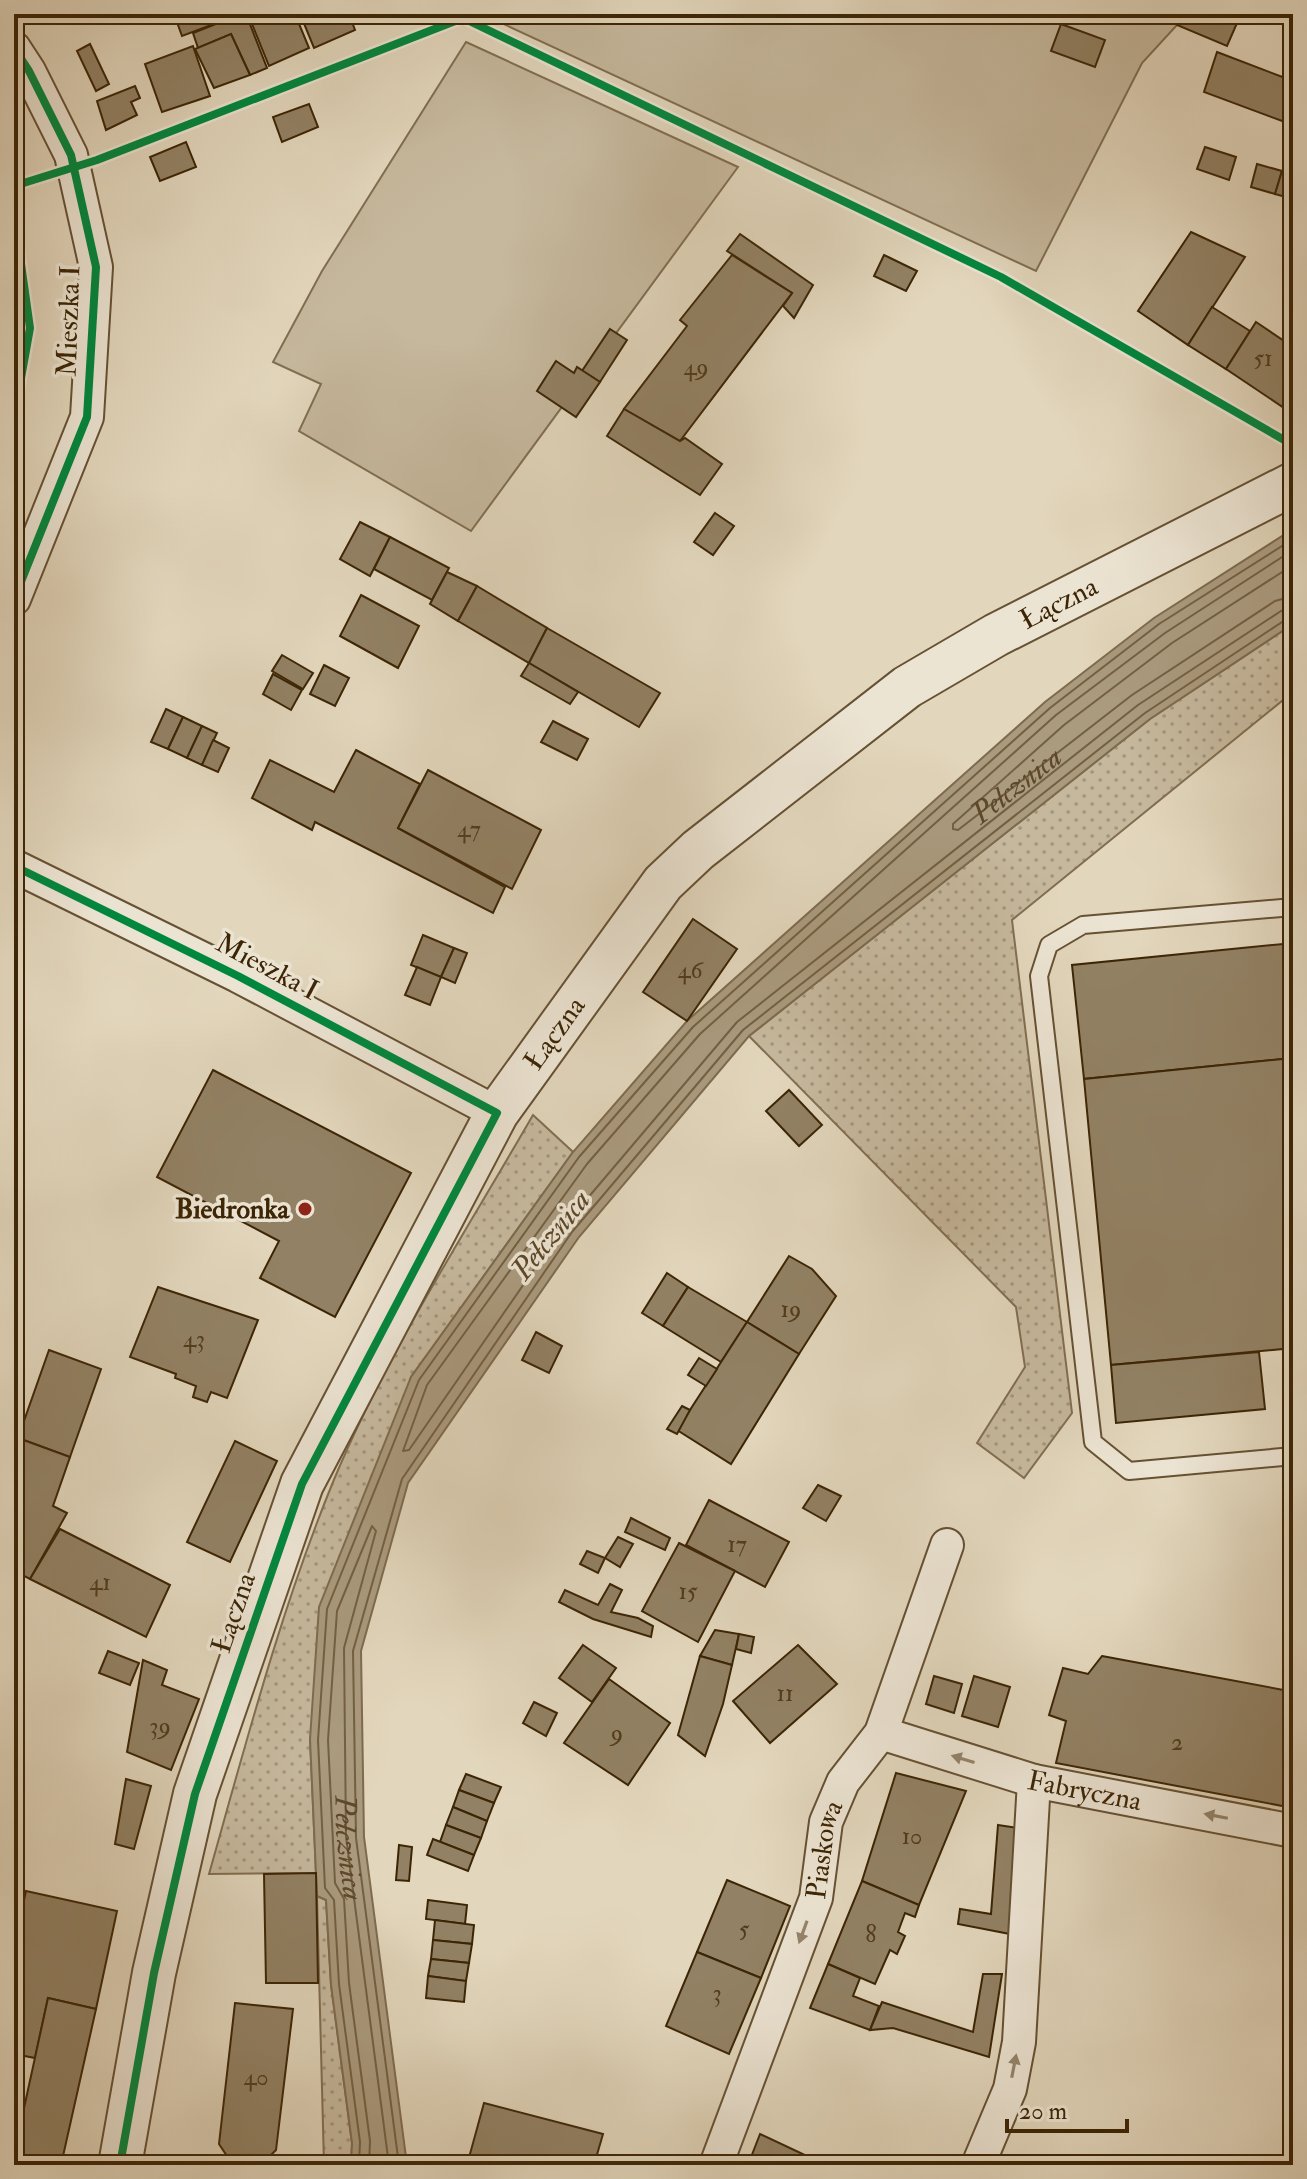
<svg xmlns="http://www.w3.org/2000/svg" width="1307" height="2179" viewBox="0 0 1307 2179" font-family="'IM FELL Double Pica',serif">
<defs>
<pattern id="grass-dots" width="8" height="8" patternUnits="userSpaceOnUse" patternTransform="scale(2)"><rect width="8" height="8" fill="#c6b89d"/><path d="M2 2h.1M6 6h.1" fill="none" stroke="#a2957e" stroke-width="1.8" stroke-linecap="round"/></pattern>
</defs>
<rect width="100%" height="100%" fill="#e2d6bc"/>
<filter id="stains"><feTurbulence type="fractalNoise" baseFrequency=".0025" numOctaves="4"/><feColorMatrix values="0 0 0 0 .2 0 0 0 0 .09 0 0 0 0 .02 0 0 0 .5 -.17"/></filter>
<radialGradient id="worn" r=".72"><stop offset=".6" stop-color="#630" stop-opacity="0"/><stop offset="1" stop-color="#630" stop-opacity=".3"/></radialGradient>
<g fill="url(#grass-dots)" stroke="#816e51" stroke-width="2">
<path d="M1293 624V692L1012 920 1072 1413 1024 1478 977 1443 1025 1367 1016 1307 749 1036 1150 719Z"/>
<path d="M533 1115 573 1152 411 1377 310 1739 316 1873 209 1874C246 1743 281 1609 333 1482 386 1354 464 1235 533 1115Z"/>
<path d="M317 1896 326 1900 331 1985 352 2143 351 2165H324Z"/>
</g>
<g fill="#c6b89d" stroke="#816e51" stroke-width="2">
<path d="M482 14H1181L1177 25 1142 63 1036 271Z"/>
<path d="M466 42 738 167 471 531 299 431 321 384 273 362 322 271Z"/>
</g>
<path fill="#aa9a7e" stroke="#7e6b4e" stroke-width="2" d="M1293 529V624L1150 719 749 1036 579 1237 408 1483 361 1651 364 1837 407 2165H351L352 2143 331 1985 326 1900 317 1896 310 1739 319 1607 411 1377 573 1152 687 1021 1045 702 1154 618Z"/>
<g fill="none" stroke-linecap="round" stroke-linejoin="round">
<g stroke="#736042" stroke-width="2">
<path d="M1293 550 1165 633 1056 715 700 1034 587 1164 427 1385 403 1451 409 1450 564 1226 737 1022 1138 705 1281 611 1293 608"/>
<path id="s1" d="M1293 565 1172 643 1064 725 953 824V829L958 830 1132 695 1275 601 1293 596"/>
<path d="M359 2165 360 2142 339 1984 334 1900 325 1888 318 1740 327 1609 419 1380 579 1157 693 1027 1050 708 1159 624 1293 539"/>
<path id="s2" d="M369 2165 370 2141 349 1983 344 1899 335 1883 328 1740 337 1611 372 1526 376 1531 344 1648 346 1837 389 2165"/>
<path d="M399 2165 356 1838 353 1651 402 1479 572 1232 743 1030 1145 713 1285 620 1293 618"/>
</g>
</g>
<g fill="#928164" stroke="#3c2505" stroke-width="2">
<path d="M40 14H76L63 22 59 15 47 23Z"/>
<path d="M174 14H228L230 18 182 36Z"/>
<path d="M241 14H246L267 68 250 75 231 34 198 48 193 33Z"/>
<path d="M248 14H295L309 48 269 66Z"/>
<path d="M321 14H349L355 30 314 48 303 21Z"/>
<path d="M1181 14H1241L1227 46 1177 25Z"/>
<path d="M1061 24 1105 40 1095 67 1051 51Z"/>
<path d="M231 34 250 75 214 88 195 49Z"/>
<path d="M90 44 109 84 96 91 77 51Z"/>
<path d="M193 46 210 96 162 112 145 64Z"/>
<path d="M1217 52 1293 81V125L1204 92Z"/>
<path d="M135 86 140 98 131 102 137 115 106 130 97 101Z"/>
<path d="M309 104 318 127 282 142 273 117Z"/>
<path d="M186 142 196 167 160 181 150 157Z"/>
<path d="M1205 147 1236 157 1229 180 1197 169Z"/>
<path d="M1257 164 1282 171 1275 194 1251 187Z"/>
<path d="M1282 171 1293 173V199L1275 194Z"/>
<path d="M1191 232 1245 257 1188 345 1138 311Z"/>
<path d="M740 234 813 285 794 318 783 306 792 293 727 251Z"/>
<path d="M732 255 792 293 680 441 624 409 687 326 680 320Z"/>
<path d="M884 255 917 271 906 291 874 276Z"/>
<path d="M1212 307 1250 331 1226 369 1188 345Z"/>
<path d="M1256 322 1293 347V414L1226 369Z"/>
<path d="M610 329 627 340 600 382 582 371Z"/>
<path d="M556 361 574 373 577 367 600 382 576 417 537 391Z"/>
<path d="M624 409 680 441 685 438 722 464 700 495 607 436Z"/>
<path d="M715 513 734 526 713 555 694 542Z"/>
<path d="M360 522 390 537 370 576 340 559Z"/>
<path d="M390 537 449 568 432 600 374 569Z"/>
<path d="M447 572 477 586 458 621 430 604Z"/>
<path d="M477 586 547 628 529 663 458 621Z"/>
<path d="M361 595 419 626 398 668 340 636Z"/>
<path d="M547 628 660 693 639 727 529 663Z"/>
<path d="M282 655 313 673 303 689 272 671Z"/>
<path d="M529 663 578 692 570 704 521 676Z"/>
<path d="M324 665 349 678 335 706 310 694Z"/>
<path d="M273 674 302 690 291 710 263 694Z"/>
<path d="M166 709 183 717 168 749 151 742Z"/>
<path d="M183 717 202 726 187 758 168 749Z"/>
<path d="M553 721 588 739 577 760 541 742Z"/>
<path d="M202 726 217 733 202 765 187 758Z"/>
<path d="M213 740 229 748 218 772 202 765Z"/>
<path d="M356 750 420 784 398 828 505 887 493 913 315 822 312 830 252 798 270 760 334 792Z"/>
<path d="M428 770 541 830 512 889 398 828Z"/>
<path d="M693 919 737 949 687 1021 643 992Z"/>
<path d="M423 935 454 948 441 977 411 965Z"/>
<path d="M1293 943V1058L1084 1079 1072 965Z"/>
<path d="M454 948 467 953 455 983 441 977Z"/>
<path d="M417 967 441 977 430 1005 405 995Z"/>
<path d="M1293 1058V1348L1111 1365 1084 1079Z"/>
<path d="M213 1070 411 1173 335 1317 260 1278 279 1241 157 1177Z"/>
<path d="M789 1090 822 1125 799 1146 766 1111Z"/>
<path d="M789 1256 812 1269 836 1296 799 1354 747 1322Z"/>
<path d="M667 1273 688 1287 663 1326 642 1313Z"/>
<path d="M158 1287 258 1320 227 1398 211 1392 207 1402 193 1397 196 1386 175 1378 176 1374 130 1357Z"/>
<path d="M688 1287 747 1322 721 1362 663 1326Z"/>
<path d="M747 1322 799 1354 731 1464 677 1430Z"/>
<path d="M536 1332 562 1346 549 1373 522 1360Z"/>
<path d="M49 1350 101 1369 70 1457 18 1438Z"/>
<path d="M1259 1352 1265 1409 1116 1423 1111 1365Z"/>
<path d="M699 1358 717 1369 706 1386 688 1375Z"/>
<path d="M682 1406 690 1410 677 1434 667 1429Z"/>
<path d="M18 1438 70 1457 53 1506 67 1513 30 1579 14 1571V1448Z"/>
<path d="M235 1441 277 1461 230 1562 187 1542Z"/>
<path d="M818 1485 841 1496 826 1521 803 1508Z"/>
<path d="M709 1500 789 1542 765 1587 686 1545Z"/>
<path d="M631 1518 670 1538 665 1550 625 1532Z"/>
<path d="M60 1529 170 1585 146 1637 30 1579Z"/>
<path d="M618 1537 633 1544 620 1567 605 1558Z"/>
<path d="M679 1543 735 1571 698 1642 642 1611Z"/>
<path d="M587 1551 605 1558 598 1573 580 1564Z"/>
<path d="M610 1584 622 1590 611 1612 638 1618 653 1626 651 1637 593 1619 559 1602 565 1590 598 1605Z"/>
<path d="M715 1630 739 1634 732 1665 700 1656Z"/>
<path d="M739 1634 754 1637 751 1653 736 1649Z"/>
<path d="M583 1645 616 1668 592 1702 559 1678Z"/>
<path d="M798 1645 837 1684 770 1743 733 1701Z"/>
<path d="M108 1651 139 1663 130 1685 99 1673Z"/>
<path d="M700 1656 732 1665 723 1704 705 1756 678 1735Z"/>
<path d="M1102 1656 1289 1691 1290 1685H1293V1808L1056 1763 1066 1721 1049 1715 1063 1668 1088 1674Z"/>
<path d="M143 1660 167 1670 162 1685 199 1699 171 1770 127 1752Z"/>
<path d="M934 1676 962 1684 954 1713 926 1704Z"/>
<path d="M974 1676 1010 1687 998 1727 962 1716Z"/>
<path d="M609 1679 670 1723 628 1785 564 1743Z"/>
<path d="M534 1702 557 1713 546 1736 523 1723Z"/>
<path d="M896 1773 966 1791 919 1905 862 1881Z"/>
<path d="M466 1774 501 1787 494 1803 459 1790Z"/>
<path d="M126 1779 151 1786 134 1849 115 1844Z"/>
<path d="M459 1790 494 1803 487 1821 453 1807Z"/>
<path d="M453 1807 487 1821 481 1838 446 1825Z"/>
<path d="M446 1825 481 1838 474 1855 440 1842Z"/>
<path d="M998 1825 1018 1828 1010 1934 958 1924 960 1909 991 1914Z"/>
<path d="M433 1839 474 1855 468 1871 427 1855Z"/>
<path d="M399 1845 412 1847 409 1881 396 1880Z"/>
<path d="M316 1873 318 1983H266L264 1874Z"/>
<path d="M727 1880 790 1906 761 1978 697 1952Z"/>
<path d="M862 1881 919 1905 915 1917 905 1913 898 1932 905 1936 897 1954 890 1950 875 1984 828 1964Z"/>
<path d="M26 1891 117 1911 96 2009 48 1998 35 2058 14 2054V1946Z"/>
<path d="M428 1900 467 1905 465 1924 426 1919Z"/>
<path d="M435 1920 474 1925 472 1944 433 1940Z"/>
<path d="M433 1940 472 1944 469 1963 431 1959Z"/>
<path d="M697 1952 761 1978 729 2054 666 2026Z"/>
<path d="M431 1959 469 1963 466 1981 428 1976Z"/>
<path d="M828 1964 860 1978 853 1996 879 2006 870 2030 810 2008Z"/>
<path d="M983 1974H1002L989 2057 893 2028 870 2030 882 2002 973 2032Z"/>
<path d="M428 1976 466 1981 464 2002 426 1998Z"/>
<path d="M48 1998 96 2009 61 2165 14 2154Z"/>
<path d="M235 2003 293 2009 276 2150 261 2165 231 2162 219 2144Z"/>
<path d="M484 2103 603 2134 594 2165H467Z"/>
<path d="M760 2134 826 2165H748Z"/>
</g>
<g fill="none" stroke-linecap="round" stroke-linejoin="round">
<g stroke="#665133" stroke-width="20">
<path id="service" d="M1293 907 1083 925 1049 945 1039 976 1093 1442 1129 1471 1293 1456"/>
</g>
<g stroke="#665133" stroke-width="36">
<g id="minor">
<path d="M14 48 29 71 71 155 96 267 87 417 14 599"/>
<path d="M14 866 238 976 497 1113"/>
<path id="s3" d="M881 1733 1034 1781 1293 1831"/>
<path id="s4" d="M716 2165 816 1898 826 1822 843 1782 881 1733 947 1545"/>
<path d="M978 2165 1010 2089 1019 2042 1034 1781"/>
</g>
</g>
<g stroke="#665133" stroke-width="46">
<g id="tertiary">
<path id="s5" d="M120 2165 154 1973 195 1794 302 1484 497 1113 663 883 698 850 907 687 996 635 1293 484"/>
</g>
</g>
<use href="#service" stroke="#ece4d3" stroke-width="16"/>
<use href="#minor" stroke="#ece4d3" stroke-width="32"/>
<use href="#tertiary" stroke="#ece4d3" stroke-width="42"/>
<g stroke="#ece4d3" stroke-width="13">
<g id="cycleway">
<path d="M14 48 29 71 71 155 96 267 87 417 14 599"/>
<path d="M14 186 97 160 463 18 1001 277 1293 445"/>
<path d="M14 214 30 328 14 417"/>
<path d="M14 866 238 976 497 1113 302 1484 195 1794 154 1973 120 2165"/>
</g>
</g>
<use href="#cycleway" stroke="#00873e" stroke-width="8"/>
</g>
<defs><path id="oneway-solid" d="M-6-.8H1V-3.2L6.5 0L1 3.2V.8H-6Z" transform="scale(2)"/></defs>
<g fill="#94846c">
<use href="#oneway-solid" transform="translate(963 1759) rotate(-163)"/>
<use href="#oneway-solid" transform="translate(1216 1816) rotate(-169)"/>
<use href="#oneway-solid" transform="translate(803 1932) rotate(110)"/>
<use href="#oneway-solid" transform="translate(1014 2066) rotate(-79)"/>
</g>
<circle fill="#8f2418" stroke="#ece4d3" stroke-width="3" cx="305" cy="1209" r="8"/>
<g text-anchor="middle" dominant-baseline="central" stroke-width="7" stroke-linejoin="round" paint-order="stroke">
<g font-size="24" fill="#523c1d">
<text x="1263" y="358">51</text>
<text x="696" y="367">49</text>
<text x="469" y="829">47</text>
<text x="690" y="970">46</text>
<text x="791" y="1309">19</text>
<text x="194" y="1339">43</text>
<text x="737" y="1544">17</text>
<text x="100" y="1582">41</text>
<text x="688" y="1591">15</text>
<text x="785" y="1693">11</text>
<text x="160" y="1726">39</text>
<text x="617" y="1733">9</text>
<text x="1177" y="1742">2</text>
<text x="912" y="1836">10</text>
<text x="744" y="1929">5</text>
<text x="871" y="1934">8</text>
<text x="717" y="1993">3</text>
<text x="256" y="2077">40</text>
</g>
<g font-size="28" fill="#3c2505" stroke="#ece4d3">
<text transform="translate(69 321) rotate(-88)">Mieszka I</text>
<text stroke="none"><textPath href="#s5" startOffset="1896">Łączna</textPath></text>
<text transform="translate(267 967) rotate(28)">Mieszka I</text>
<text stroke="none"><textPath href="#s5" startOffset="1224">Łączna</textPath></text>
<text transform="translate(234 1613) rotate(-71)">Łączna</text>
<text stroke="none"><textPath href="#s3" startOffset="212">Fabryczna</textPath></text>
<text stroke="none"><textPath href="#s4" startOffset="334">Piaskowa</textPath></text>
</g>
<g font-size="28" font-weight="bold" fill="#3c2505" stroke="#ece4d3" text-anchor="end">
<text x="289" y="1209">Biedronka</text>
</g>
<g font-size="30" font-style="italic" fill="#5d4829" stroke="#ece4d3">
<text stroke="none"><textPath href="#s1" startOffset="512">Pełcznica</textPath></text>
<text transform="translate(551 1235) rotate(-51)">Pełcznica</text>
<text stroke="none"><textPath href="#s2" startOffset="978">Pełcznica</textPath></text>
</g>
</g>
<rect width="1307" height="2179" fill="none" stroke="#e2d6bc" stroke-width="48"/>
<rect x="16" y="16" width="1275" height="2147" fill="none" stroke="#3c2505" stroke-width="4"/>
<rect x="24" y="24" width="1259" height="2131" fill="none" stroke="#3c2505" stroke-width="2"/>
<path d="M1007 2119v12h120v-12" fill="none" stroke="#3c2505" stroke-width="4"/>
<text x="1019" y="2119" font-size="24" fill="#3c2505" stroke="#ece4d3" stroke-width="6" paint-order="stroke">20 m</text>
<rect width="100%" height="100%" filter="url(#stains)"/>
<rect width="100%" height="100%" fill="url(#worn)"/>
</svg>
